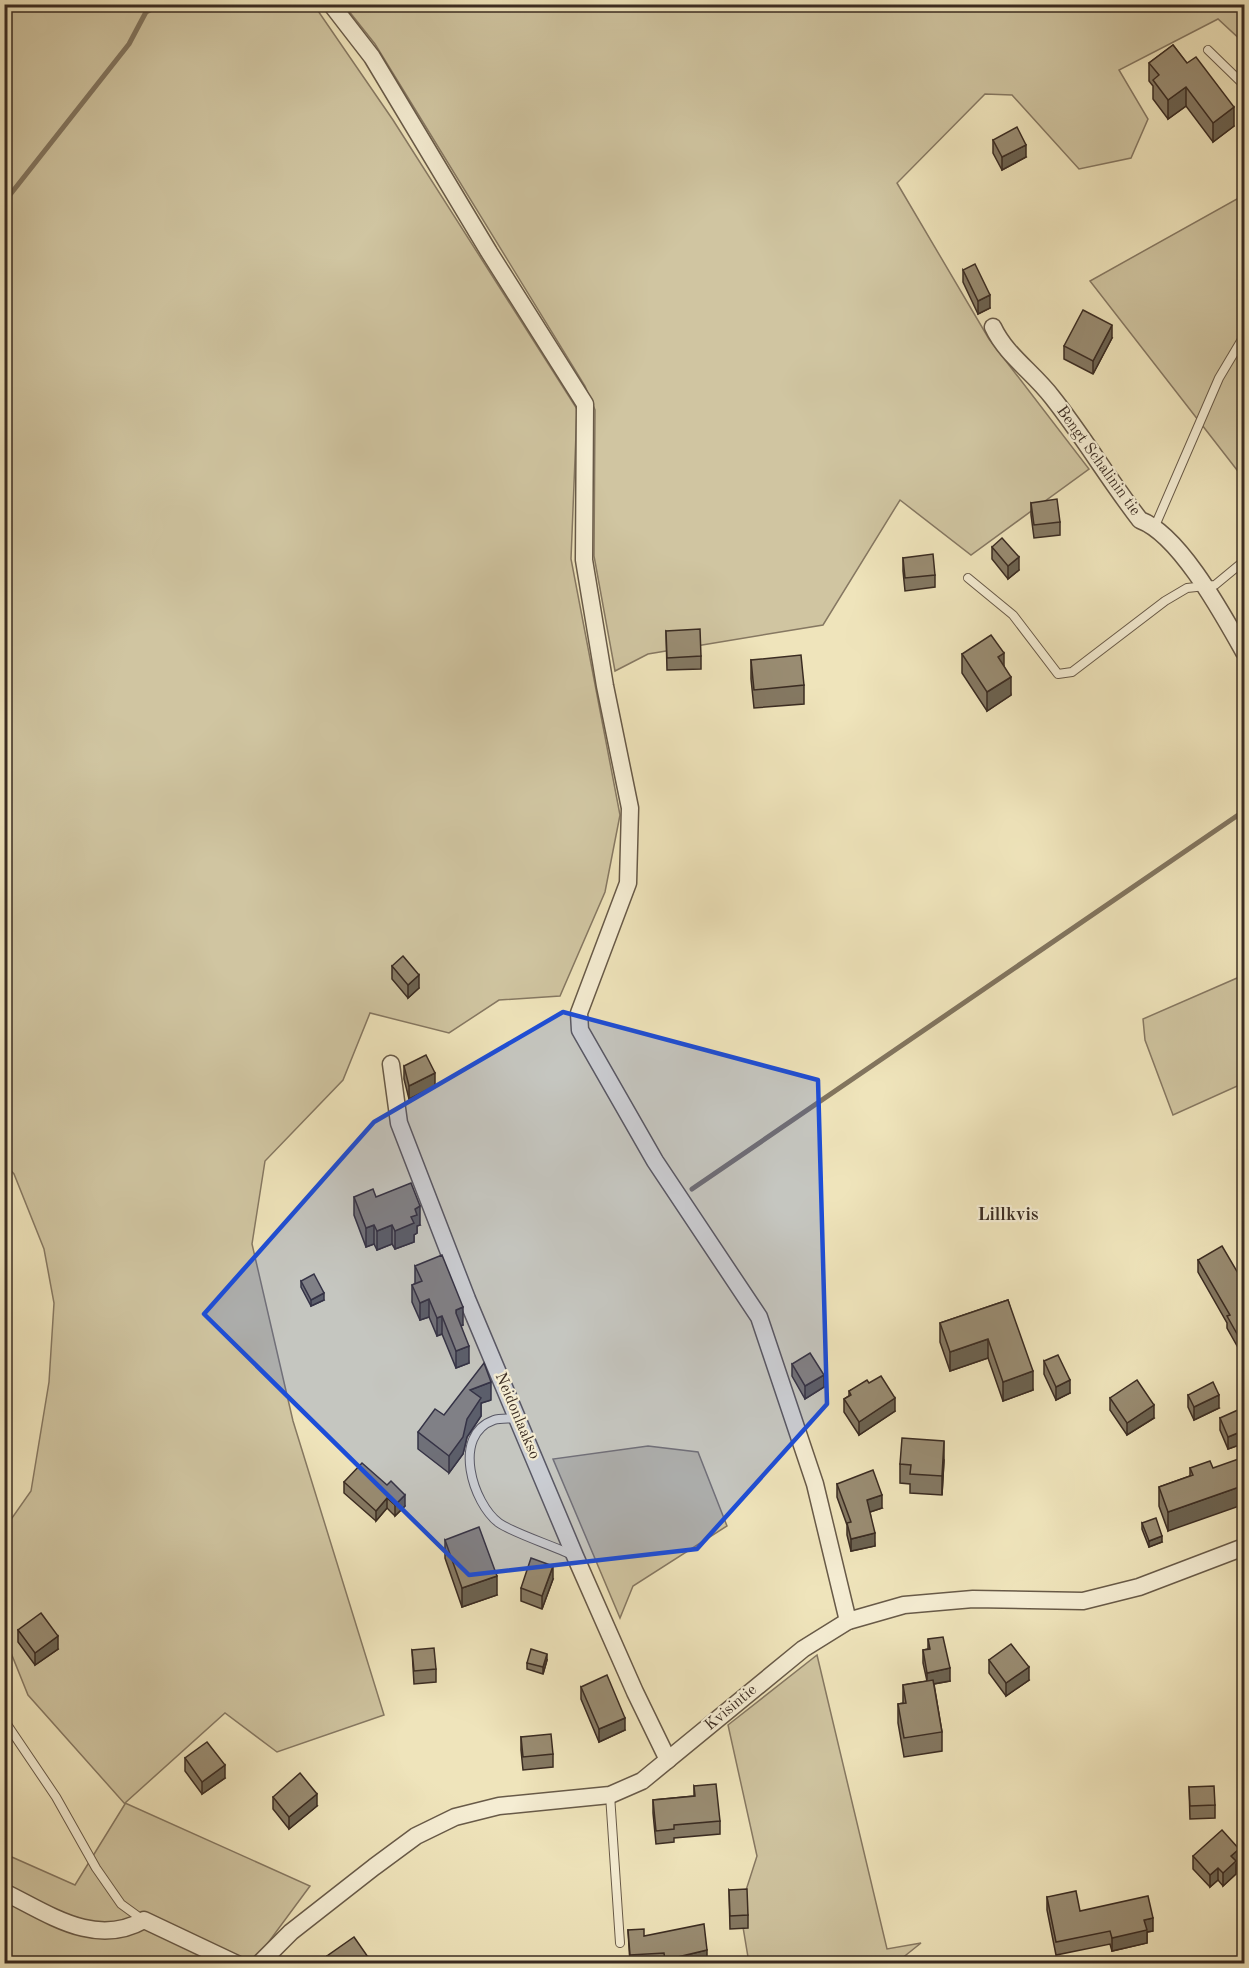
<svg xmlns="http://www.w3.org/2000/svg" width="1249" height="1968" viewBox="0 0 1249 1968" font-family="'Old Standard TT',serif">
<rect width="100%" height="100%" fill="#efe4bb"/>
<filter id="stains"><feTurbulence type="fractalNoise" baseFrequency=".00333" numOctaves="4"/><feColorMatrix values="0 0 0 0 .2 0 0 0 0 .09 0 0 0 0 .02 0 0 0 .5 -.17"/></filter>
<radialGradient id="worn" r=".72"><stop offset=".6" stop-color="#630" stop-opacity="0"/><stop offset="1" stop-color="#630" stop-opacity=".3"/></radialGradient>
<g fill="#d0c5a1" stroke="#867862" stroke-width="1.5">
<path d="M1244 4V43L1218 19 1119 70 1148 119 1131 158 1079 169 1012 95 985 94 897 183 989 339 1089 469 971 555 900 500 823 625 648 654 615 671 594 556 595 410 585 386 375 44 344 5Z"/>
<path d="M4 5H314L393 120 577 409 571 559 620 815 605 892 560 996 499 1000 449 1033 370 1013 343 1080 265 1161 252 1244 293 1421 384 1715 277 1752 225 1713 125 1803 310 1886 253 1963H5V1854L75 1885 125 1804 28 1695 5 1638V1528L31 1491 49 1382 54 1303 44 1249 14 1174 4 1163Z"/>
<path d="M1244 195V479L1090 281Z"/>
<path d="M1244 975V1083L1173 1115 1145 1040 1143 1019Z"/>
<path d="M648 1446 698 1452 727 1526 633 1586 620 1618 553 1459Z"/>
<path d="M817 1655 887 1949 921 1943 896 1963H749L740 1909 757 1856 728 1725Z"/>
</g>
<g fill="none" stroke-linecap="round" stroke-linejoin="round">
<g stroke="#82755f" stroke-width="5">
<path d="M9 196 129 44 146 12 162 4"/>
<path d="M692 1189 1244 811"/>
</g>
<g stroke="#685a48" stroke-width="10">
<g id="lane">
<path d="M1208 50 1244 85"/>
<path d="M1155 526 1219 378 1244 336"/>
<path d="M968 578 1013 615 1058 674 1072 672 1165 601 1187 588 1215 585 1244 561"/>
<path d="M517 1418C510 1419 500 1418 494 1420 451 1435 473 1504 499 1523 513 1533 554 1546 572 1555"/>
<path d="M4 1720 56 1797 96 1868 121 1904 143 1920"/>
<path d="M610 1795 620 1943"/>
</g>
</g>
<g stroke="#685a48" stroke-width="19">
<g id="street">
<path d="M331 4 372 57 489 252 585 404 584 560 605 686 630 808 628 883 579 1013 580 1030 655 1161 759 1317 815 1484 848 1621"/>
<path d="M993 327C1006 355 1033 372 1052 397 1083 436 1109 480 1140 520 1180 535 1223 615 1244 652"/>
<path d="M391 1064 399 1123 467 1299 575 1556 635 1692 668 1760"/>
<path d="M4 1892C49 1914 95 1948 144 1920L237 1964"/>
<path d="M259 1964 291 1932 374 1867 416 1836 455 1817 499 1806 610 1795 642 1781 803 1649 848 1621 904 1605 973 1599 1083 1601 1139 1587 1244 1547"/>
</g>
</g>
<use href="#lane" stroke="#f5edd3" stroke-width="8"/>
<use href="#street" stroke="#f5edd3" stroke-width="16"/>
</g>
<g fill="#847862" stroke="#3b2c22" stroke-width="1.5">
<path d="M1173 45 1234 126 1213 142 1186 106 1168 119 1153 99V86L1149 81V63Z"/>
<path d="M993 140 1026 157 1002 170 993 153Z"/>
<path d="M963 270 990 308 978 314 963 282Z"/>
<path d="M1112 338 1093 374 1064 359V346Z"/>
<path d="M1031 503 1060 522V535L1034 538 1031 515Z"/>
<path d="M992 547 1019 570 1008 579 992 559Z"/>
<path d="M903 558 935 575V587L905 591 903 571Z"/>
<path d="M666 631 701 656V669L667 670Z"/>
<path d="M962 654 1004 666 1011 695 987 711 962 673Z"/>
<path d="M751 660 804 685V704L754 708 751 679Z"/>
<path d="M392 966 419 988 408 998 392 979Z"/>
<path d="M404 1066 435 1086 409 1099 404 1079Z"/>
<path d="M1245 1085V1109L1242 1106V1088Z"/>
<path d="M354 1197H376L420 1225 417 1226V1233L414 1235V1242L395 1249 392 1244 377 1250 374 1244 366 1247 354 1215Z"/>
<path d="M1198 1260 1245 1285V1360L1227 1328V1323L1198 1272Z"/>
<path d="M415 1266 463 1325 461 1326 469 1363 456 1368 442 1334 437 1336 429 1317 420 1320 412 1302V1285L415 1284Z"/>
<path d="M301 1281 324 1300 311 1306 301 1287Z"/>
<path d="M1008 1300 1033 1390 1003 1401 988 1358 950 1371 940 1342V1323Z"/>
<path d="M1044 1361 1070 1393 1056 1400 1044 1374Z"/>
<path d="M792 1364 824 1387 805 1399 792 1376Z"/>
<path d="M869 1383 895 1411 859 1435 844 1412V1399L849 1396V1391Z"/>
<path d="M1188 1395 1219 1408 1194 1420 1188 1407Z"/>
<path d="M1110 1398 1154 1418 1127 1435 1110 1410Z"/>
<path d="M491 1400 481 1403V1416L467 1437 463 1454 449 1473 418 1449V1432L444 1415Z"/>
<path d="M1220 1418 1245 1430V1443L1228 1449 1220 1430Z"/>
<path d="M944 1460 942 1495 910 1493V1484L900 1483V1464Z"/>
<path d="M1190 1468H1213L1168 1531 1159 1506V1487L1190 1476Z"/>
<path d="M344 1482 387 1485 405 1506 395 1516 387 1508 376 1521 344 1493Z"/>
<path d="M837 1484 882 1508 870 1512 875 1546 851 1551 847 1535V1525L837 1497Z"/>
<path d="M1142 1523 1162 1542 1149 1547 1142 1529Z"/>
<path d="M445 1540 497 1595 462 1607 445 1558Z"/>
<path d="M553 1579 542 1609 521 1601V1588Z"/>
<path d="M18 1630 58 1649 35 1665 18 1642Z"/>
<path d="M928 1639 950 1681 934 1684 942 1732V1751L904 1757 898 1723V1704L903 1703V1685L927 1681 923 1663V1650L928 1649Z"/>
<path d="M412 1650 436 1669V1682L414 1684Z"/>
<path d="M547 1660 543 1674 527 1669V1663Z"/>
<path d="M989 1660 1029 1680 1006 1696 989 1673Z"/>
<path d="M581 1687 625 1730 599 1742 581 1699Z"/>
<path d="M521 1737 553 1754V1767L523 1770 521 1750Z"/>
<path d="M185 1758 225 1778 202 1794 185 1771Z"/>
<path d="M694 1786 720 1821V1834L674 1838V1842L656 1844 653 1813V1800L694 1796Z"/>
<path d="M1189 1787 1215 1805V1818L1190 1819Z"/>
<path d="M273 1797 317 1806 289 1829 273 1809Z"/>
<path d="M1193 1856 1239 1861 1236 1864V1874L1223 1886 1218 1880 1210 1887 1193 1869Z"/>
<path d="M729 1890 748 1915V1928L730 1929Z"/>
<path d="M1047 1897 1080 1911 1153 1931 1147 1932V1943L1112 1951 1110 1944 1056 1955 1047 1910Z"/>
<path d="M628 1930 644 1936 707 1963 630 1964Z"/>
<path d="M327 1956 368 1964H327Z"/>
</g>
<g fill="#6b6250" stroke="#3b2c22" stroke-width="1.5">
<path d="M1186 87V106L1168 119V100Z"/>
<path d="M1234 107V126L1213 142V123Z"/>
<path d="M1026 145V157L1002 170V157Z"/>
<path d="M990 295V308L978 314V301Z"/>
<path d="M1112 325V338L1093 374V361Z"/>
<path d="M1019 557V570L1008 579V566Z"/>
<path d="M1004 653V672L998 657Z"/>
<path d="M1011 677V695L987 711V692Z"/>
<path d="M419 975V988L408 998V985Z"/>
<path d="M435 1073V1086L409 1099V1086Z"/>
<path d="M420 1206V1225L417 1226V1233L414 1235V1242L395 1249V1231L411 1217 415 1209Z"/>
<path d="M374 1225V1244L366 1247V1228Z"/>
<path d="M392 1225V1244L377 1250V1231Z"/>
<path d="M324 1293V1300L311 1306V1300Z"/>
<path d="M429 1299V1317L420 1320V1303Z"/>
<path d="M463 1307V1325L456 1327V1310Z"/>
<path d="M442 1316V1334L437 1336V1318Z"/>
<path d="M988 1339V1358L950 1371V1352Z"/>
<path d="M469 1346V1363L456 1368V1351Z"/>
<path d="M1033 1371V1390L1003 1401V1382Z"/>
<path d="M824 1375V1387L805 1399V1386Z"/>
<path d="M1070 1380V1393L1056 1400V1387Z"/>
<path d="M491 1382V1400L481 1403V1416L467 1437 463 1454 449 1473V1456L470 1390Z"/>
<path d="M1219 1395V1408L1194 1420V1407Z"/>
<path d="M895 1398V1411L859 1435V1422Z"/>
<path d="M1154 1405V1418L1127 1435V1423Z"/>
<path d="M1245 1430V1443L1228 1449V1437Z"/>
<path d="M944 1441V1460L942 1495V1476Z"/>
<path d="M1245 1485V1504L1168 1531V1512Z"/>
<path d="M405 1495V1506L395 1516V1505Z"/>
<path d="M882 1495V1508L867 1513V1500Z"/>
<path d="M387 1498V1508L376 1521V1511Z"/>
<path d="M875 1533V1546L851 1551V1539Z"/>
<path d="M1162 1536V1542L1149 1547V1541Z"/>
<path d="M553 1566V1579L542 1609V1596Z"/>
<path d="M497 1576V1595L462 1607V1588Z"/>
<path d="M58 1636V1649L35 1665V1653Z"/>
<path d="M547 1654V1660L543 1674V1667Z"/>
<path d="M1029 1667V1680L1006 1696V1683Z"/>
<path d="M950 1668V1681L927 1685V1673Z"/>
<path d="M625 1718V1730L599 1742V1729Z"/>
<path d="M225 1765V1778L202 1794V1782Z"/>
<path d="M317 1794V1806L289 1829V1817Z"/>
<path d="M1239 1849V1861L1236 1864V1874L1223 1886V1873L1231 1856Z"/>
<path d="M1218 1868V1880L1210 1887V1875Z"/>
<path d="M1153 1918V1931L1147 1932V1943L1112 1951V1938L1144 1920Z"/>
<path d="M707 1950V1963L665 1964V1960Z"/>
<path d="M368 1957V1964H358Z"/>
</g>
<g fill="#998c72" stroke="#3b2c22" stroke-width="1.5">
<path d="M1173 45 1187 63 1196 57 1234 107 1213 123 1186 87 1168 100 1153 80 1159 75 1149 63Z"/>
<path d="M1017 127 1026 145 1002 157 993 140Z"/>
<path d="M975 264 990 295 978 301 963 270Z"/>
<path d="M1083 310 1112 325 1093 361 1064 346Z"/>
<path d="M1057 499 1060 522 1034 525 1031 503Z"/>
<path d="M1002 538 1019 557 1008 566 992 547Z"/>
<path d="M933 554 935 575 905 578 903 558Z"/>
<path d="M700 629 701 656 667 658 666 631Z"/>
<path d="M991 635 1004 653 998 657 1011 677 987 692 962 654Z"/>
<path d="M801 655 804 685 754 690 751 660Z"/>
<path d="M403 956 419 975 408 985 392 966Z"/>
<path d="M426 1055 435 1073 409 1086 404 1066Z"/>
<path d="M411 1183 420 1206 415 1209 417 1215 411 1217 414 1223 395 1231 392 1225 377 1231 374 1225 366 1228 354 1197 373 1189 376 1197Z"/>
<path d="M1222 1246 1245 1285V1348L1227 1316 1230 1315 1198 1260Z"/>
<path d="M442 1255 463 1307 456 1310V1313L469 1346 456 1351 442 1316 437 1318 429 1299 420 1303 412 1285 422 1281 415 1266Z"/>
<path d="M314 1274 324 1293 311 1300 301 1281Z"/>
<path d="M1008 1300 1033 1371 1003 1382 988 1339 950 1352 940 1323Z"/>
<path d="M810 1353 824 1375 805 1386 792 1364Z"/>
<path d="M1058 1355 1070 1380 1056 1387 1044 1361Z"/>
<path d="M484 1363 491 1382 470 1390 481 1398 467 1419 463 1437 449 1456 418 1432 435 1409 444 1415Z"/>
<path d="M881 1376 895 1398 859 1422 844 1399 851 1395 849 1391 867 1380 869 1383Z"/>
<path d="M1137 1380 1154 1405 1127 1423 1110 1398Z"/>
<path d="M1213 1382 1219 1395 1194 1407 1188 1395Z"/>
<path d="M1240 1409 1245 1419V1430L1228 1437 1220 1418Z"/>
<path d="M902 1438 944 1441 942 1476 910 1474 911 1465 900 1464Z"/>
<path d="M1244 1457 1245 1485 1168 1512 1159 1487 1193 1475 1190 1468 1210 1461 1213 1468Z"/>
<path d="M362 1463 387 1485 391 1481 405 1495 395 1505 387 1498 376 1511 344 1482Z"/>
<path d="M873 1470 882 1495 867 1500 875 1533 851 1539 847 1523 851 1522 837 1484Z"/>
<path d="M1156 1518 1162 1536 1149 1541 1142 1523Z"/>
<path d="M479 1527 497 1576 462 1588 445 1540Z"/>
<path d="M531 1558 553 1566 542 1596 521 1588Z"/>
<path d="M41 1613 58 1636 35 1653 18 1630Z"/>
<path d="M943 1637 950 1668 927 1673 923 1650 930 1649 928 1639Z"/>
<path d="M1011 1644 1029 1667 1006 1683 989 1660Z"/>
<path d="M434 1648 436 1669 414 1671 412 1650Z"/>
<path d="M531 1649 547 1654 543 1667 527 1663Z"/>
<path d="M607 1675 625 1718 599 1729 581 1687Z"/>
<path d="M933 1680 942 1732 904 1738 898 1704 906 1703 903 1685Z"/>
<path d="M551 1734 553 1754 523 1757 521 1737Z"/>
<path d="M207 1742 225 1765 202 1782 185 1758Z"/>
<path d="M300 1773 317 1794 289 1817 273 1797Z"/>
<path d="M716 1784 720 1821 674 1825V1829L656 1831 653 1800 695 1796 694 1786Z"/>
<path d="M1214 1786 1215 1805 1190 1806 1189 1787Z"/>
<path d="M1222 1830 1239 1849 1231 1856 1236 1861 1223 1873 1218 1868 1210 1875 1193 1856Z"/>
<path d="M747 1889 748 1915 730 1916 729 1890Z"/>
<path d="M1076 1891 1080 1911 1148 1896 1153 1918 1144 1920 1147 1930 1112 1938 1110 1931 1056 1942 1047 1897Z"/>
<path d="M704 1924 707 1950 665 1960 664 1953 630 1955 628 1930 644 1929V1936Z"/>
<path d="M354 1937 368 1957 358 1964H333L327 1956Z"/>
</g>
<path fill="#1d4ed8" fill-opacity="0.2" stroke="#1d4ed8" stroke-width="4.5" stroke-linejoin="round" d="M563 1012 818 1080 827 1404 697 1549 469 1575 204 1314 374 1122Z"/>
<g text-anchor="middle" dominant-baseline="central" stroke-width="4.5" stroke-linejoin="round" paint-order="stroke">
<g font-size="16" fill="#3b2c22" stroke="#f5edd3">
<text transform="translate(1098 461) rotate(54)">Bengt Schalinin tie</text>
<text transform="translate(517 1416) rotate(67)">Neidonlaakso</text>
<text transform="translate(731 1708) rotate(-40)">Kvisintie</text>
</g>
<g font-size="18" font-weight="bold" fill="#3b2c22" stroke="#f5edd3">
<text x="1008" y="1215">Lillkvis</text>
</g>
</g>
<rect width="1249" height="1968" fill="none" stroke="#efe4bb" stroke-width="24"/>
<rect x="6" y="6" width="1237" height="1956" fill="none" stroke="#3b2c22" stroke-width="3"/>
<rect x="12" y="12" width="1225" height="1944" fill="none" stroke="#3b2c22" stroke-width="1.5"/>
<rect width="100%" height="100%" filter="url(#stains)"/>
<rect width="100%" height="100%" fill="url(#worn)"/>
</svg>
